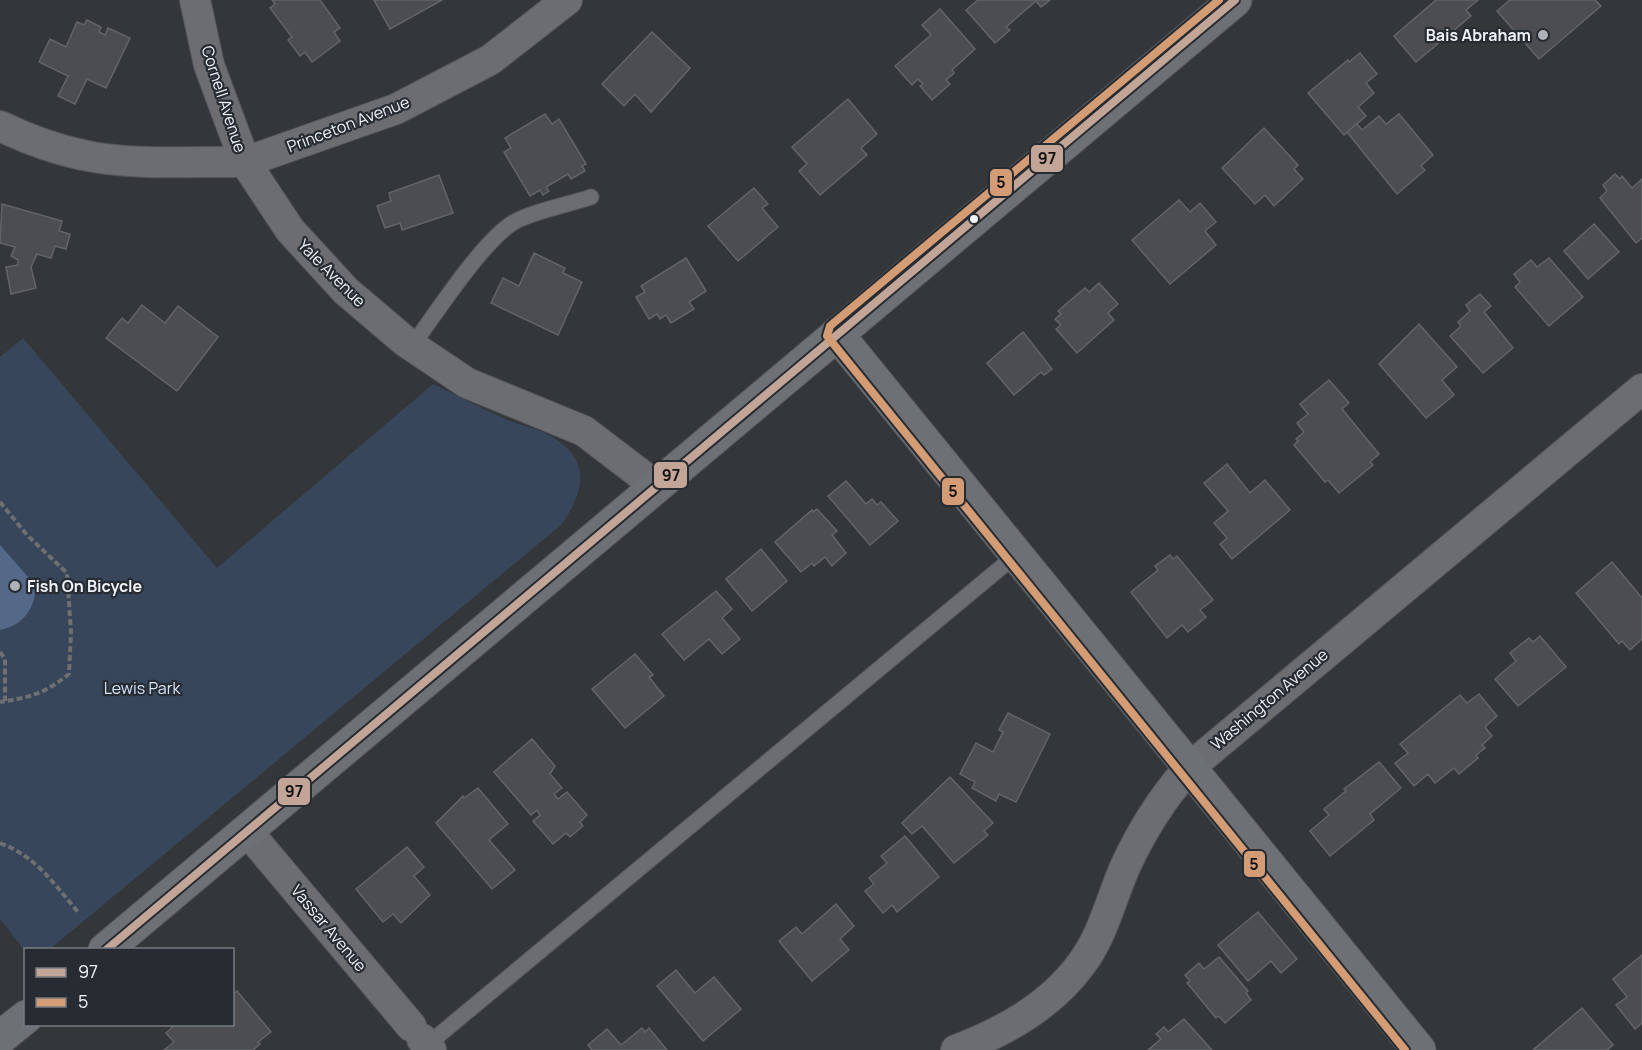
<svg xmlns="http://www.w3.org/2000/svg" width="1642" height="1050" viewBox="0 0 1642 1050" font-family="Manrope,sans-serif">
<rect width="100%" height="100%" fill="#34373a"/>
<path fill="#37465a" d="M23 338 217 568 433 384C458 396 483 409 508 420 521 425 535 428 547 434 591 457 587 489 561 525L50 949 25 951 0 919V357Z"/>
<path fill="#546988" d="M0 545 36 586C35 608 23 626 0 630Z"/>
<g fill="#4b4d50" stroke="#626467" stroke-width="1.5">
<path d="M272 0H320L340 28 334 32 340 41 312 62 305 52 300 56 288 40 292 37 270 8 275 4Z"/>
<path d="M374 0H442L390 29Z"/>
<path d="M978 0H1050L1041 7 1036 1 1006 27 1010 30 995 43 966 10Z"/>
<path d="M1436 0H1478L1466 10 1471 16 1416 62 1394 36Z"/>
<path d="M1510 0H1595L1601 6 1539 59 1497 11Z"/>
<path d="M940 9 975 49 952 70 954 73 946 80 950 84 932 100 920 86 923 84 918 79 912 85 895 66 931 35 922 25Z"/>
<path d="M87 20 101 27 99 32 105 35 108 28 130 38 106 88 87 79 75 104 58 96 68 76 39 62 50 39 66 47 77 22 84 25Z"/>
<path d="M652 32 690 68 651 112 635 94 624 106 602 84Z"/>
<path d="M1360 53 1377 74 1366 83 1374 93 1358 107 1366 116 1344 135 1308 93 1348 60 1349 62Z"/>
<path d="M848 99 877 134 861 148 867 155 820 195 799 171 807 164 792 147Z"/>
<path d="M545 114 552 124 559 119 586 164 582 166 585 171 571 179 568 174 546 187 549 191 543 195 540 190 530 196 504 152 511 148 505 138Z"/>
<path d="M1399 114 1433 155 1421 166 1425 170 1397 194 1347 132 1357 124 1362 130 1379 116 1386 124Z"/>
<path d="M1264 128 1298 165 1294 169 1303 179 1274 206 1265 195 1255 204 1222 168Z"/>
<path d="M1615 174 1620 179 1622 176 1632 188 1642 179V238L1636 243 1600 198 1607 191 1603 185Z"/>
<path d="M439 175 453 213 402 230 400 223 385 228 377 206 391 201 389 193Z"/>
<path d="M754 188 768 204 762 208 778 227 738 261 708 226Z"/>
<path d="M1179 200 1190 212 1200 203 1216 222 1205 231 1216 245 1170 284 1132 240Z"/>
<path d="M2 204 62 221 59 231 70 234 66 249 55 246 51 258 37 254 31 267 36 288 11 294 6 267 18 265V260L11 256 15 247 0 243Z"/>
<path d="M1594 224 1619 252 1588 279 1564 251Z"/>
<path d="M534 253 565 268 563 273 582 282 558 335 491 303 503 278 519 286Z"/>
<path d="M686 258 706 291 689 302 694 309 671 323 666 315 660 319 657 314 649 319 636 297 645 292 641 286Z"/>
<path d="M1549 258 1583 297 1549 326 1515 287 1520 282 1514 274 1531 260 1537 267Z"/>
<path d="M1099 283 1118 304 1108 313 1114 320 1077 353 1056 329 1061 325 1055 319 1061 314 1058 311 1085 288 1089 292Z"/>
<path d="M1480 294 1491 306 1484 312 1513 348 1483 373 1450 336 1461 326 1458 322 1470 311 1466 305Z"/>
<path d="M142 305 165 323 178 306 218 337 177 391 106 338 122 318 128 323Z"/>
<path d="M1419 324 1457 367 1442 380 1454 395 1426 418 1379 364Z"/>
<path d="M1023 332 1052 369 1044 375 1041 372 1014 395 987 363Z"/>
<path d="M1329 380 1349 403 1342 409 1379 454 1370 462 1373 465 1339 493 1328 480 1325 482 1294 445 1298 441 1296 439 1304 432 1297 423 1308 414 1300 404Z"/>
<path d="M1227 464 1250 493 1265 480 1290 510 1232 559 1220 544 1227 538 1214 523 1228 511 1204 483Z"/>
<path d="M846 481 866 504 872 499 877 505 881 502 898 521 870 545 828 496Z"/>
<path d="M817 509 837 531 832 535 846 553 832 566 825 557 814 566 812 563 801 572 775 542 812 510 813 512Z"/>
<path d="M761 549 787 581 752 611 726 579Z"/>
<path d="M1170 555 1173 559 1177 556 1213 600 1200 610 1206 617 1188 632 1182 625 1167 638 1131 592 1158 570 1155 566Z"/>
<path d="M1612 562 1642 598V639L1630 650 1622 641 1619 644 1576 593Z"/>
<path d="M716 591 732 609 722 618 740 639 722 654 709 639 684 660 662 634Z"/>
<path d="M1540 636 1566 667 1518 706 1495 679 1516 661 1510 653 1529 638 1533 642Z"/>
<path d="M635 654 653 675 649 677 664 696 625 728 592 689Z"/>
<path d="M1479 694 1497 716 1485 727 1492 736 1482 745 1485 748 1476 755 1478 758 1459 774 1454 768 1435 783 1428 774 1414 786 1395 763 1408 753 1400 744 1460 695 1467 703Z"/>
<path d="M1008 713 1050 734 1016 802 999 794 996 801 972 788 975 782 960 774 976 743 993 752 1003 732 999 730Z"/>
<path d="M532 739 555 766 550 774 562 788 554 794 558 799 567 792 587 815 580 822 583 826 570 837 566 833 553 844 533 821 540 815 537 810 531 815 494 772Z"/>
<path d="M1379 762 1401 788 1370 814 1374 820 1330 856 1310 831 1329 815 1324 809 1346 791 1344 789Z"/>
<path d="M950 777 993 823 984 831 988 835 954 863 922 826 912 834 902 823Z"/>
<path d="M478 788 508 824 489 840 515 870 492 889 436 823 463 796 464 798Z"/>
<path d="M905 836 939 877 897 912 892 905 883 913 865 891 874 884 869 878 887 863 881 856Z"/>
<path d="M407 847 424 867 414 876 430 895 401 923 393 914 383 922 356 889Z"/>
<path d="M836 904 854 926 840 939 849 950 812 981 779 941 796 927 802 934Z"/>
<path d="M1258 912 1297 959 1281 973 1271 961 1248 981 1218 945Z"/>
<path d="M1642 955V1023L1635 1029 1616 1005 1627 997 1613 979Z"/>
<path d="M1219 957 1248 991 1246 993 1251 1000 1225 1023 1219 1016 1216 1018 1187 983 1190 981 1185 975 1199 963 1204 969Z"/>
<path d="M676 970 695 993 714 977 741 1009 703 1041 657 986Z"/>
<path d="M237 991 271 1032 258 1042 260 1044 253 1050H164L174 1042 166 1033 176 1024H232V995Z"/>
<path d="M1582 1008 1613 1045 1607 1050H1533Z"/>
<path d="M1184 1019 1212 1050H1148L1161 1039 1156 1034 1164 1027 1168 1032Z"/>
<path d="M642 1028 645 1032 649 1028 667 1050H592L588 1045 607 1029 621 1045Z"/>
</g>
<g fill="none" stroke-linecap="round" stroke-linejoin="round">
<g stroke="#535559" stroke-width="17">
<g id="lane">
<path d="M412 346C435 315 484 238 516 221 534 211 571 204 591 197"/>
<path d="M427 1045 1016 555"/>
</g>
</g>
<g stroke="#535559" stroke-width="32">
<g id="street">
<path d="M195 0 209 65 245 162 396 109 490 60 567 0"/>
<path d="M0 126C27 139 53 149 83 155 131 166 195 161 245 162L290 230 346 291 406 342 467 383 584 431 656 486"/>
<path d="M247 831 411 1026"/>
<path d="M422 1039 431 1050"/>
<path d="M956 1050C1004 1032 1052 1005 1082 963 1103 935 1111 899 1125 867 1142 830 1162 798 1189 768L1642 389"/>
</g>
</g>
<g stroke="#535559" stroke-width="35">
<g id="secondary">
<path d="M837 334 1419 1050"/>
<path d="M105 950 1235 0"/>
<path d="M0 1038 26 1017"/>
</g>
</g>
<g stroke="#6d6f71" stroke-width="4" stroke-dasharray="6 3" stroke-linecap="butt">
<path d="M0 502 27 535 67 573 71 632 69 674C44 694 31 697 0 702"/>
<path d="M0 652 5 659V701"/>
<path d="M0 843C37 857 53 883 78 912"/>
</g>
<use href="#lane" stroke="#6b6d70" stroke-width="15"/>
<use href="#street" stroke="#6b6d70" stroke-width="30"/>
<use href="#secondary" stroke="#6d7176" stroke-width="33"/>
<g stroke="#272c33" stroke-width="12">
<path id="bus-1" d="M106 950 1235 0"/>
</g>
<g stroke="#272c33" stroke-width="12">
<path id="bus-2" d="M1219 0 830 326 827 336 1405 1050"/>
</g>
<use href="#bus-1" stroke="#c2a596" stroke-width="8"/>
<use href="#bus-2" stroke="#d39c74" stroke-width="8"/>
</g>
<g fill="#aeb1b6" stroke="#272c33" stroke-width="2">
<circle cx="1543" cy="35" r="6"/>
<circle cx="15" cy="586" r="6"/>
</g>
<circle fill="#f0f3f8" stroke="#272c33" stroke-width="2" cx="974" cy="219" r="5"/>
<g text-anchor="middle" dominant-baseline="central" stroke-width="4.5" stroke-linejoin="round" paint-order="stroke">
<g font-size="16" font-weight="bold" fill="#f0f3f8" stroke="#272c33" text-anchor="end">
<text x="1531" y="35">Bais Abraham</text>
<text x="27" y="586" text-anchor="start">Fish On Bicycle</text>
</g>
<g font-size="16" fill="#f0f3f8" stroke="#272c33">
<text transform="translate(224 99) rotate(72)">Cornell Avenue</text>
<text transform="translate(348 124) rotate(-21)">Princeton Avenue</text>
<text transform="translate(332 273) rotate(45)">Yale Avenue</text>
<text transform="translate(1269 699) rotate(-40)">Washington Avenue</text>
<text transform="translate(329 928) rotate(50)">Vassar Avenue</text>
</g>
<g font-size="16" fill="#d4e4fb" stroke="#272c33">
<text x="142" y="688">Lewis Park</text>
</g>
</g>
<g stroke="#272c33" stroke-width="2">
<rect x="1030" y="144" width="34" height="29" rx="6" fill="#c2a596"/>
<rect x="989" y="168" width="24" height="29" rx="6" fill="#d39c74"/>
<rect x="653" y="461" width="35" height="28" rx="6" fill="#c2a596"/>
<rect x="941" y="477" width="24" height="29" rx="6" fill="#d39c74"/>
<rect x="277" y="777" width="34" height="29" rx="6" fill="#c2a596"/>
<rect x="1243" y="850" width="23" height="28" rx="6" fill="#d39c74"/>
</g>
<g font-size="16" text-anchor="middle" font-weight="bold" fill="#111">
<text x="1047" y="164">97</text>
<text x="1001" y="188">5</text>
<text x="671" y="481">97</text>
<text x="953" y="497">5</text>
<text x="294" y="797">97</text>
<text x="1254" y="870">5</text>
</g>
<rect x="24" y="948" width="210" height="78" fill="#272c33" stroke="#777c82" stroke-width="1.5"/>
<rect x="36" y="968" width="30" height="9" fill="#c2a596" stroke="#777c82" stroke-width="1.5"/>
<text x="78" y="978" font-size="18" fill="#f0f3f8">97</text>
<rect x="36" y="998" width="30" height="9" fill="#d39c74" stroke="#777c82" stroke-width="1.5"/>
<text x="78" y="1008" font-size="18" fill="#f0f3f8">5</text>
</svg>
